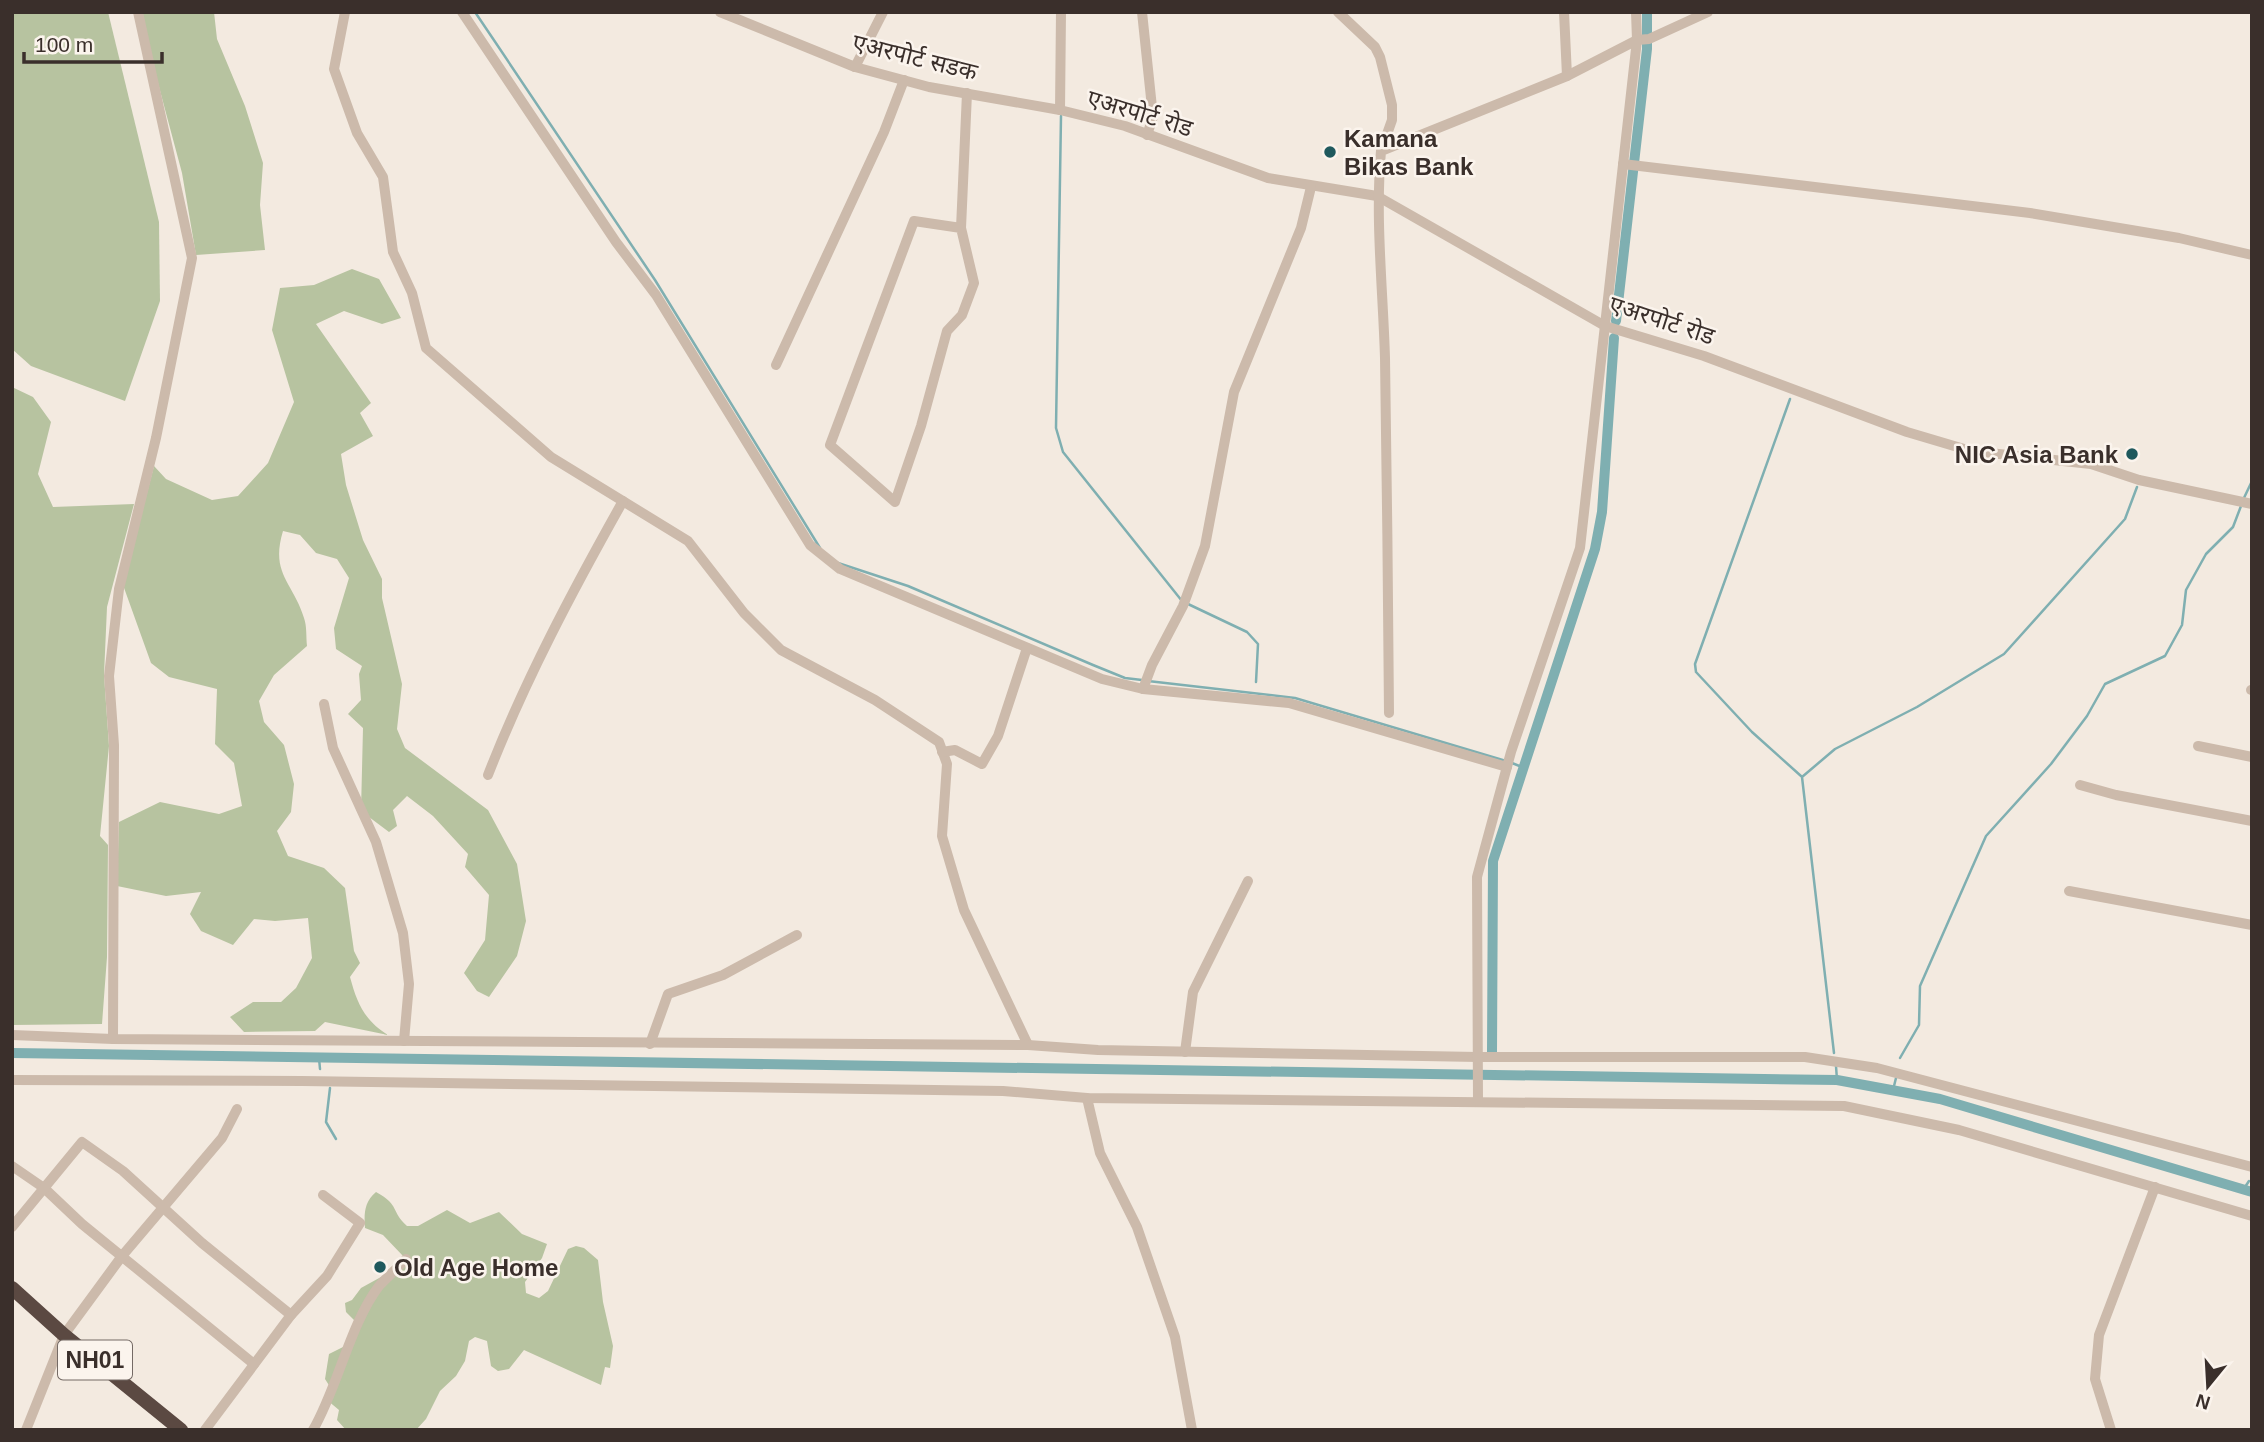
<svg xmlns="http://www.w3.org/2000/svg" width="2264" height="1442" viewBox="0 0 2264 1442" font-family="Arial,'Noto Sans Devanagari',sans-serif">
<rect width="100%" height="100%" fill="#f3eae0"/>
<g fill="#b7c3a0">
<path d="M12 12H108L159 222 160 301 125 401 31 366 12 349Z"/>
<path d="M139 12H214L217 39 245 106 263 163 260 205 265 250 196 255 182 173Z"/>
<path d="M352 269 379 279 401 318 382 324 344 311 316 324 371 403 360 413 373 436 341 454 346 485 363 540 382 579V598L402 684 397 729 405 748 488 810 517 864 526 921 517 956 489 997 477 991 464 973 485 940 489 895 465 867 468 854 433 816 407 796 393 810 397 826 389 832 361 811 363 728 348 714 361 700 359 674 362 666 336 649 334 628 349 578 337 559 316 553 300 535 283 531C270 574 293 582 304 618 307 626 306 637 307 646L274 675 259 701 264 722 284 745 294 784 291 812 277 831 288 856 324 868 345 888 354 951 360 963 350 977C357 1003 364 1020 388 1035L325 1022 315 1031 244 1032 230 1017 253 1002H281L296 988 312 958 308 918 275 921 254 919 233 945 201 931 190 914 201 892 166 896 117 886 119 822 160 802 219 814 242 806 234 763 215 744 217 689 169 677 151 663 123 585 154 466 166 479 212 500 238 496 268 463 294 402 272 330 280 288 314 285Z"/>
<path d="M12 387 33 397 51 422 38 474 53 507 134 504 107 607 104 675 109 746 100 836 108 845 107 957 102 1024 12 1025Z"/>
<path d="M376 1192C401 1206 390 1211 407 1226H418L447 1210 470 1223 499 1212 522 1234 547 1244 542 1258 525 1282 526 1293 539 1298 548 1291 568 1249 576 1246 584 1248 598 1260 603 1302 613 1346 610 1368 605 1367 601 1385 524 1350 509 1369 498 1371 491 1366 487 1341 475 1337 469 1341 465 1361 456 1376 440 1391 426 1419 416 1430H346L337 1420 339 1410 327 1400 332 1390 325 1379 329 1354 349 1344 355 1321 346 1312 345 1303 352 1300 361 1288 390 1272 385 1273 403 1256 383 1235 365 1228C364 1214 364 1202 376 1192Z"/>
</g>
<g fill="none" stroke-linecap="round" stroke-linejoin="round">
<g stroke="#7fafb1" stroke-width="2.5">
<path d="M475 12 655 280 820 548"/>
<path d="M1061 116 1056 428 1063 452 1182 601"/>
<path d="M1790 399 1695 664 1696 672 1752 732 1801 776"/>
<path d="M2243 500 2252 481"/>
<path d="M838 563 908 586 1093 665 1125 678 1142 680"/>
<path d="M1188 604 1247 632 1258 644 1256 682"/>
<path d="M1148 681 1295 698 1506 761"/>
<path d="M1512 763 1522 767"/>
<path d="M1834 1053 1802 777 1835 749 1917 707 2004 654 2125 519 2137 487"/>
<path d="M319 1058 320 1069"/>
<path d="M1900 1058 1919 1025 1920 986 1986 836 2051 764 2087 716 2105 684 2165 656 2182 625 2186 590 2206 554 2233 527 2241 506"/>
<path d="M1836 1066 1837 1080"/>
<path d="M330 1088 326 1122 336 1139"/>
<path d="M1893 1090 1896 1078"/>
<path d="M2243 1190 2249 1181"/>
</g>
<g stroke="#7fafb1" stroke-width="10">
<path d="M1616 321 1647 49V12"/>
<path d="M12 1053 1837 1080 1940 1099 2252 1192"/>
<path d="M1492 1053 1493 861 1595 549 1602 512 1614 338"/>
</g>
<g stroke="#ccbaab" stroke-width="10">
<path d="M345 12 334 69 357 133 383 177 393 252 412 293 426 348 551 457 688 541 744 613 781 650 875 700 939 742 947 764 942 836 964 910 1028 1045"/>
<path d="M462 12 616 242 656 295 810 545 840 569 1102 679 1143 689 1289 703 1507 767"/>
<path d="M720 12 855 67 929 87 1060 110 1125 126 1268 178 1377 196 1605 326 1704 356 1907 432 1971 451 2091 464 2139 480 2252 504"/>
<path d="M1142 12 1153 117 1147 135"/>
<path d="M1338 12 1375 47 1380 57 1392 105V120L1381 151"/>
<path d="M1564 12 1567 76"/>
<path d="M855 67 883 12"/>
<path d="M1060 110 1061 12"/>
<path d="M1623 164 2030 213 2179 238 2252 255"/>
<path d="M961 228 914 221 830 445 895 502 921 426 947 331 962 315 974 283 961 228 967 93"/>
<path d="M776 365 884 132 904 80"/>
<path d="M1143 689 1152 665 1183 606 1205 546 1234 392 1301 228 1311 187"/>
<path d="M2251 690H2252"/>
<path d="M324 704 333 748 376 842 403 933 409 984 404 1041"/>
<path d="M1389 713C1388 595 1387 476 1385 358 1383 289 1375 220 1381 151L1567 76 1637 40 1649 39 1708 12"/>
<path d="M2198 746 2252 757"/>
<path d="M942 752 955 750 982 764 998 736 1027 648"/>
<path d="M488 775C525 680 573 590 623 501"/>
<path d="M2080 785 2116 795 2252 821"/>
<path d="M2069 891 2252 925"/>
<path d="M12 1035 113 1039 1028 1045 1098 1050 1478 1057H1805L1877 1068 2252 1167"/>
<path d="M113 1039 114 745 109 676 119 589 156 438 192 258 138 12"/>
<path d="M650 1044 668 994 723 975 797 935"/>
<path d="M1185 1052 1193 992 1248 881"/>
<path d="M12 1080 302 1081 1003 1091 1087 1098 1844 1106 1959 1130 2252 1216"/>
<path d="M1087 1098 1100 1153 1137 1227 1175 1337 1192 1430"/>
<path d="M1478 1101 1477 877 1511 752 1580 548 1637 40 1636 12"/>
<path d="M12 1166 44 1188 82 1224 254 1364"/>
<path d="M12 1227 82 1142 123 1171 202 1243 291 1315"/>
<path d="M26 1430 64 1335 122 1256 222 1138 237 1109"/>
<path d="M205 1430 291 1315 327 1276 360 1223 323 1195"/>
<path d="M313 1430C338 1387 350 1324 379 1286 387 1277 398 1268 406 1259"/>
<path d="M2111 1430 2095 1379 2099 1335 2155 1187"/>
</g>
<path stroke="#5b4942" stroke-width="14" d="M12 1288 64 1335 181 1430"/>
</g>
<g fill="#1f595d" stroke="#fbf4ed" stroke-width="2.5">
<circle cx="1330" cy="152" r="7"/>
<circle cx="2132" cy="454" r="7"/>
<circle cx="380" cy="1267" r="7"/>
</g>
<g text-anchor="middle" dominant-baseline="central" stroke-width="5" stroke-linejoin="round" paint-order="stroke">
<rect fill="#fbf4ed" stroke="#746a65" stroke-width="2" x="58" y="1340.5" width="74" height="39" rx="5"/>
<g font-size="23" font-weight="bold" fill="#3a2f2b">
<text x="95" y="1360">NH01</text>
</g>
<g font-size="24" fill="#3a2f2b" stroke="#fbf4ed">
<text transform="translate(915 57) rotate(14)">एअरपोर्ट सडक</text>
<text transform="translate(1140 113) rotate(17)">एअरपोर्ट रोड</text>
<text transform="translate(1662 320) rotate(18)">एअरपोर्ट रोड</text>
</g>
<g font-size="24" font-weight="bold" fill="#3a2f2b" stroke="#fbf4ed" text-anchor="start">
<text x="1344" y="138">Kamana<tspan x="1344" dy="28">Bikas Bank</tspan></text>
<text x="2118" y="454" text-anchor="end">NIC Asia Bank</text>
<text x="394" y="1267">Old Age Home</text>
</g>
</g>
<rect width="2264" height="1442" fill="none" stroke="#3a2f2b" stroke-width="28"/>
<g transform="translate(2208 1386) rotate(198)" stroke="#fbf4ed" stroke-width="5" paint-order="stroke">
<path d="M0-5L12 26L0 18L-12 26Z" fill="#3a2f2b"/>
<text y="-10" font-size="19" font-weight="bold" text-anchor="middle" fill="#3a2f2b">N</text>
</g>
<path d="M24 52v10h138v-10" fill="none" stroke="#3a2f2b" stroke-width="3.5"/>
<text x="35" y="52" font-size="21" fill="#3a2f2b" stroke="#fbf4ed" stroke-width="5" paint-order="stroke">100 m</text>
</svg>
